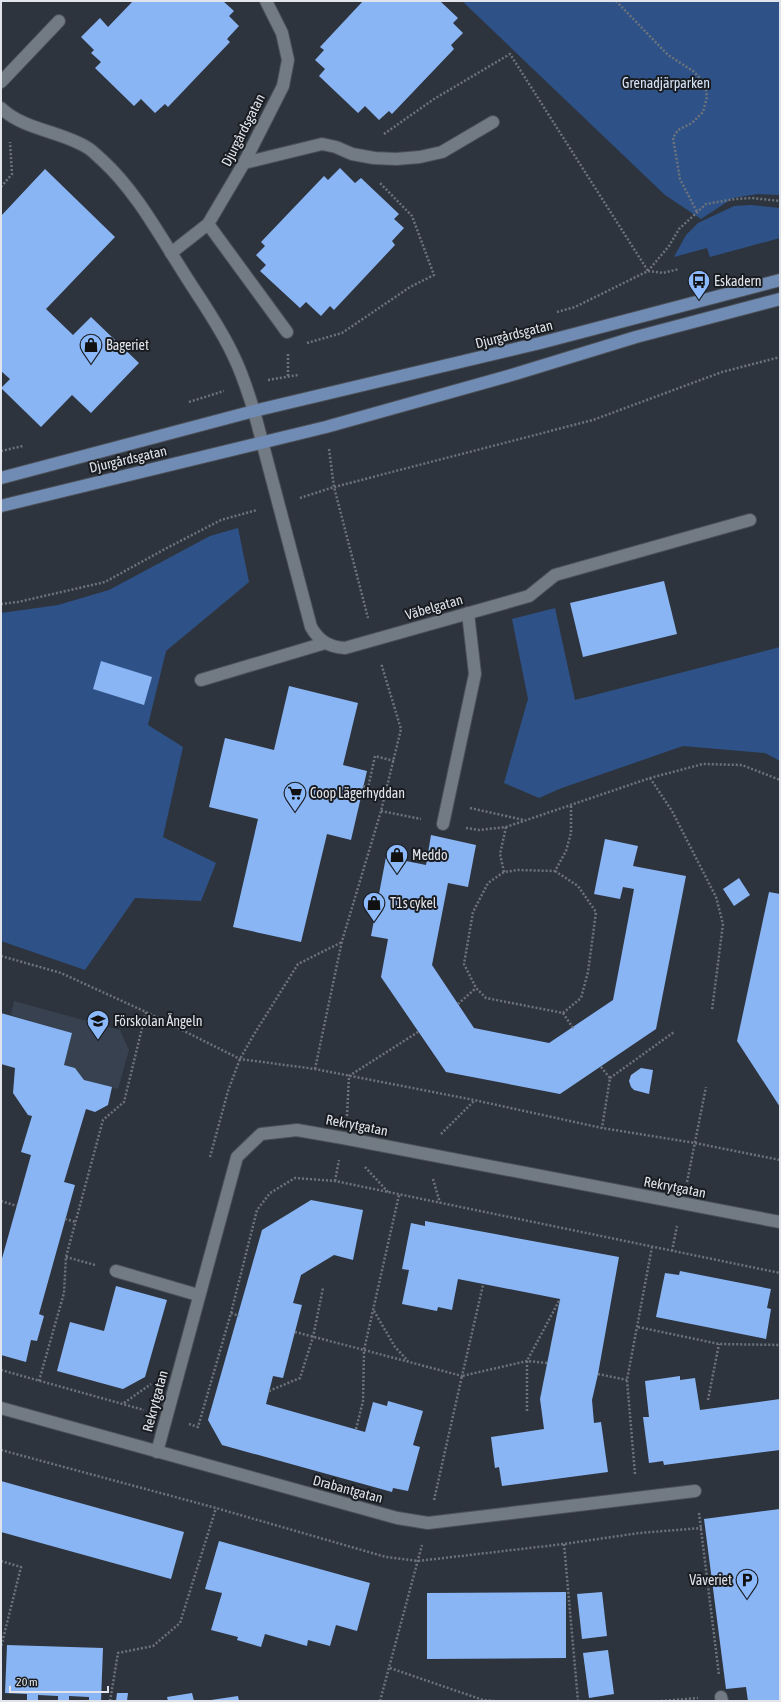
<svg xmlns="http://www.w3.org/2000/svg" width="781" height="1702" viewBox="0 0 781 1702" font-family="'Asap Condensed',sans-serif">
<rect width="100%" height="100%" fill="#2e343e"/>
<path fill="#37414f" d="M14 1001 120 1030 129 1050 118 1089 84 1080 75 1068 64 1065 72 1033 11 1015Z"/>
<g fill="#2e5287">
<path d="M462 1H780V195L758 194 733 198 701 219 665 195Z"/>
<path d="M751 205 780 208V238L710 257 707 248 674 257 686 235 698 223 734 206Z"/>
<path d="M238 528 249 582 166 651 148 725 183 747 163 837 216 863 201 901 135 898 85 970 1 941V613L58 605 109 590 210 536Z"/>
<path d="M555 608 575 700 780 647V761L765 753 683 746 559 789 539 798 504 783 528 699 512 619Z"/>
</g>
<g fill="#8ab5f4">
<path d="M133 1H223L234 11 229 16 239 26 227 39 230 42 168 107 165 104 155 113 141 99 134 106 95 68 101 62 91 53 94 50 81 37 100 18 108 27Z"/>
<path d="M363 1H440L458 18 453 23 463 33 451 45 454 49 392 114 389 111 379 120 365 106 358 113 319 76 325 69 315 60 324 50 320 47Z"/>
<path d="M340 168 355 183 361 178 399 214 394 219 404 228 392 241 395 245 334 310 330 306 321 316 306 302 300 308 260 271 266 265 256 255 265 246 261 242 324 176 328 180Z"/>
<path d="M45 169 115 237 46 309 73 335 91 317 139 363 91 413 72 395 41 427 1 388 10 379 1 371V216Z"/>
<path d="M664 581 677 634 583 657 570 603Z"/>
<path d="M101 661 152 677 144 705 93 689Z"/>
<path d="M289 686 358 703 343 765 367 771 351 840 327 834 301 942 233 927 258 819 209 807 225 738 274 750Z"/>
<path d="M431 835 476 845 468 887 448 883 432 965 474 1028 549 1043 613 1000 634 889 623 887 620 899 594 894 605 839 638 846 633 866 686 876 656 1029 560 1094 446 1072 381 977 388 939 371 936 386 857 426 865Z"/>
<path d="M739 878 750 895 734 906 723 889Z"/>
<path d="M769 892 780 894V1107L737 1041Z"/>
<path d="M1 1013 72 1033 64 1065 75 1068 84 1080 112 1087 108 1105 95 1112 86 1109 64 1182 75 1185 39 1314 44 1316 37 1341 31 1340 26 1362 1 1355V1262L31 1155 21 1152 32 1116 28 1115 13 1093 15 1068 1 1064Z"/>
<path d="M641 1068 653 1070 649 1094 634 1090 631 1087 629 1081 631 1075Z"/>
<path d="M311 1200 363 1210 353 1260 334 1255 301 1275 293 1303 302 1305 283 1378 273 1376 266 1404 365 1432 373 1402 387 1406 388 1401 423 1411 413 1445 420 1447 408 1491 393 1488 392 1492 222 1445 208 1420 262 1230Z"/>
<path d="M425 1221 619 1257 598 1374 592 1400 594 1423 601 1422 608 1472 502 1486 499 1467 495 1468 491 1437 544 1429 540 1399 560 1299 458 1279 452 1310 438 1307 437 1311 402 1304 409 1270 402 1269 411 1223 425 1226Z"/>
<path d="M680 1271 771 1289 767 1308 771 1309 766 1339 656 1317 665 1273 679 1275Z"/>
<path d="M116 1286 167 1300 145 1377 123 1389 57 1371 70 1322 104 1331Z"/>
<path d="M680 1376V1380L695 1378 700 1410 780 1399V1450L664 1465 663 1461 649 1463 643 1417H649L645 1381Z"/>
<path d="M1 1481 184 1532 171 1579 1 1532Z"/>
<path d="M780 1509V1701H748L746 1687 726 1689 704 1519Z"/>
<path d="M219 1541 370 1583 357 1631 336 1625 330 1646 308 1640 307 1646 265 1634 261 1647 237 1640 238 1637 211 1630 222 1593 205 1589Z"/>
<path d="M566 1592V1658L427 1659V1593Z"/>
<path d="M602 1592 607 1636 582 1639 577 1594Z"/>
<path d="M7 1645 103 1648 101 1701H89V1697L69 1696V1701H58V1696L38 1695V1701H27V1694L5 1693Z"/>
<path d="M608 1650 614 1694 589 1698 583 1653Z"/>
<path d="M117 1693H128L127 1701H116Z"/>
<path d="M192 1693 194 1701H168L167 1697Z"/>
<path d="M238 1696 239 1701H211V1700Z"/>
</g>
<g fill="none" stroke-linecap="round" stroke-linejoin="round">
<g stroke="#4b5058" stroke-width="14">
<g id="minor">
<path d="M1 82 59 21"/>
<path d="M1 108C24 130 61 131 88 148 93 151 97 156 102 160 136 191 160 236 185 275 202 302 221 328 234 357 243 375 248 393 254 411L311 627C319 641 329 647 345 648L515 600 529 596 555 575 750 520"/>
<path d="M244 163 322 144 336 147 352 154 374 158 396 159 420 157 442 152 493 122"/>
<path d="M208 224 287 332"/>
<path d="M171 253 208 224 244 163 283 86 288 60 282 33 266 1"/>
<path d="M201 680 325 643"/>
<path d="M443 824 475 674 468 613"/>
<path d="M116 1271 198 1295"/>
<path d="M1 1408 397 1518 428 1523 695 1491"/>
<path d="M157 1452 237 1157 261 1134 297 1130 343 1138 780 1222"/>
<path d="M721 1697 722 1701"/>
</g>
</g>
<g stroke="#4b5058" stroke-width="14">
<g id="major">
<path d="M1 478 254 411 540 343 780 280"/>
<path d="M1 506 326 427 515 374 636 337 780 299"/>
</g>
</g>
<g stroke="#6d737b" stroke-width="2.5" stroke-dasharray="2 2" stroke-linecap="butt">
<path d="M616 1 668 55 693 71 705 83 707 97 703 112 692 123 678 130 673 138 680 179 697 212"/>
<path d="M384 134 434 99 510 54 648 271"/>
<path d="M1 187 12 174 10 142"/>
<path d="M648 271 663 273 679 269"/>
<path d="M557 312 575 307 648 271 669 246 679 229 706 204 735 199 752 198 780 201"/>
<path d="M307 343 342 333 410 287 434 275 412 216 379 182"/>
<path d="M288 354V376"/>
<path d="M268 380 298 375"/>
<path d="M189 402 224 391"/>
<path d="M329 449 334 487 368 618"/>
<path d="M1 451 23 446"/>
<path d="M300 498 334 487 593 420 722 372 780 357"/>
<path d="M1 604 18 602 105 582 165 549 221 520 257 510"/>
<path d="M650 778 672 811 716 897 723 924 712 1010"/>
<path d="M363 786 368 788 375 756 394 761"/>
<path d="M368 788 386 792"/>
<path d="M470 808 524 820"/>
<path d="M381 811 421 819"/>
<path d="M466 828 479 830 506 827 650 778 703 764 742 765 780 780"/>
<path d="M555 871 578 886 596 912 588 972 581 998 563 1013 486 998 476 988 464 964 473 912 488 883 504 872 518 870 555 871 566 851 571 833V805"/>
<path d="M504 872 500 854 506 827"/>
<path d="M1 956 61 973 146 1012 240 1059 315 1069 474 1100 602 1128 695 1143 780 1160"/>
<path d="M458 1004 476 988"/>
<path d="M563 1013 573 1028"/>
<path d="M601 1067 610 1078 602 1128"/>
<path d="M315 1069 342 941 381 811 401 729 381 663"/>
<path d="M610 1078 674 1032"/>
<path d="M347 1116 349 1076 418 1032"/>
<path d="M441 1134 474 1101"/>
<path d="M210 1157 228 1091 240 1059 253 1036 298 964 342 942"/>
<path d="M365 1167 388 1192"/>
<path d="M433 1179 440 1203"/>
<path d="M335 1181 339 1160"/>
<path d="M687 1182 706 1087"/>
<path d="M1 1201 17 1206"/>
<path d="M65 1219 76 1222"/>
<path d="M672 1251 677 1226"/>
<path d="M66 1257 95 1265"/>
<path d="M374 1311 395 1347 408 1361"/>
<path d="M231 1313 239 1316"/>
<path d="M638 1327 719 1344 780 1345"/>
<path d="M295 1332 364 1350 399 1195"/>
<path d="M1 1370 144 1410"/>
<path d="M598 1374 627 1380"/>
<path d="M39 1381 64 1293 66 1257 103 1120 124 1102 146 1012"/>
<path d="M269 1391 300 1378 313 1337 323 1288"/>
<path d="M708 1400 719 1344"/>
<path d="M124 1403 151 1384"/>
<path d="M527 1411V1361L560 1299"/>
<path d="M189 1424 198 1427 231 1313 257 1210 270 1193 295 1178 335 1181 780 1273"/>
<path d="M356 1429 363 1401 364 1350 462 1376 483 1285"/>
<path d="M1 1450 216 1508 386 1557 418 1561 564 1544 639 1533 702 1528"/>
<path d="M635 1474 627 1380 652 1247"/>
<path d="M434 1500 462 1376 527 1361 547 1363"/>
<path d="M699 1513 719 1675"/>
<path d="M564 1544 578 1701"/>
<path d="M1 1561 21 1567 1 1647"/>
<path d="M390 1668 483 1700 496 1701"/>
<path d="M110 1701 118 1653 153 1646 180 1623 216 1508"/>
<path d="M380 1701 422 1545"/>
<path d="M661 1701 698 1698"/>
</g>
<use href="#minor" stroke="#727a84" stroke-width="12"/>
<use href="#major" stroke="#708cb4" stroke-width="12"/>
</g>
<defs>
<g id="bus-pin" transform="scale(1.15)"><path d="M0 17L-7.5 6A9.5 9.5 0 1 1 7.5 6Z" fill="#8cb9fc" stroke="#191c20"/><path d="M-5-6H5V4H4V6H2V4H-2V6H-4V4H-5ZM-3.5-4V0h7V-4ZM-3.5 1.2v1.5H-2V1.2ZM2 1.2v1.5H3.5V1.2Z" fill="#111"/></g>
<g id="shop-pin" transform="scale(1.15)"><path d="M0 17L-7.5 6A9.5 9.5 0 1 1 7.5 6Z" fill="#8cb9fc" stroke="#191c20"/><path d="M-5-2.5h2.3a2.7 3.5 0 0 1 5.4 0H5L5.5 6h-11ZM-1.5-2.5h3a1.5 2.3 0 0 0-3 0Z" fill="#111"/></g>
<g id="supermarket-pin" transform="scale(1.15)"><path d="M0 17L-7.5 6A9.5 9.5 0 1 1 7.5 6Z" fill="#8cb9fc" stroke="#191c20"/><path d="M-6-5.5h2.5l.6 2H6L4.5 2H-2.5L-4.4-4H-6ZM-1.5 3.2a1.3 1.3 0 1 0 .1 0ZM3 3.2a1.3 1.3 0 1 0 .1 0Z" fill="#111"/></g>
<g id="school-pin" transform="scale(1.15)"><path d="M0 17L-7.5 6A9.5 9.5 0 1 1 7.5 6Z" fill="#8cb9fc" stroke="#191c20"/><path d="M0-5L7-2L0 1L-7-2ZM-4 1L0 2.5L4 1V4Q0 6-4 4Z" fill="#111"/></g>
<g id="parking-pin" transform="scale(1.15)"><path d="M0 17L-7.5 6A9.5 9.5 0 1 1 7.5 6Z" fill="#8cb9fc" stroke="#191c20"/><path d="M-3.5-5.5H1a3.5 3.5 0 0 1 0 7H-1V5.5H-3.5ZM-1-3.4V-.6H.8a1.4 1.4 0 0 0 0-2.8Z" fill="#111"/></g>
</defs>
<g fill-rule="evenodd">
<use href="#bus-pin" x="699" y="281"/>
<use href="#shop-pin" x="91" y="345"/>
<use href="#supermarket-pin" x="295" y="793"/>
<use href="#shop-pin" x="397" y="855"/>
<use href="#shop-pin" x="374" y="903"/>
<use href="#school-pin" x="98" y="1021"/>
<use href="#parking-pin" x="747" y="1580"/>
</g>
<g text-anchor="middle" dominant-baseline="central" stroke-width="4" stroke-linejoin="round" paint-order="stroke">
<g font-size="14" fill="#d6e4f9" stroke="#191c20">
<text x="666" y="83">Grenadjärparken</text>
</g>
<g font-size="14" fill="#e1e5eb" stroke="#191c20">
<text transform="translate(243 130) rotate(-63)">Djurgårdsgatan</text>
<text transform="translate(514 334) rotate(-14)">Djurgårdsgatan</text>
<text transform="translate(128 459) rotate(-13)">Djurgårdsgatan</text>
<text transform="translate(434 607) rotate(-16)">Väbelgatan</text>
<text transform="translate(357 1125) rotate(11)">Rekrytgatan</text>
<text transform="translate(675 1187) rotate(11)">Rekrytgatan</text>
<text transform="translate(155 1401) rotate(-75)">Rekrytgatan</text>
<text transform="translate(348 1489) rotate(15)">Drabantgatan</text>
</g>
<g font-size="14" fill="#e1e5eb" stroke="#191c20" text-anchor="start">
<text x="714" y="281">Eskadern</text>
<text x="106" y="345">Bageriet</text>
<text x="310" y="793">Coop Lägerhyddan</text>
<text x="412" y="855">Meddo</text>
<text x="390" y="903">T1s cykel</text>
<text x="114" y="1021">Förskolan Ängeln</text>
<text x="732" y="1580" text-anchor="end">Väveriet</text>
</g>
</g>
<rect width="781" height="1702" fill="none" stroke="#e1e5eb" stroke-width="4"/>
<path d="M10 1686v6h98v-6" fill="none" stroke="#e1e5eb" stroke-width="2"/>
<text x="16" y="1686" font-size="12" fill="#e1e5eb" stroke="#191c20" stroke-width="3" paint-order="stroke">20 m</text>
</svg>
